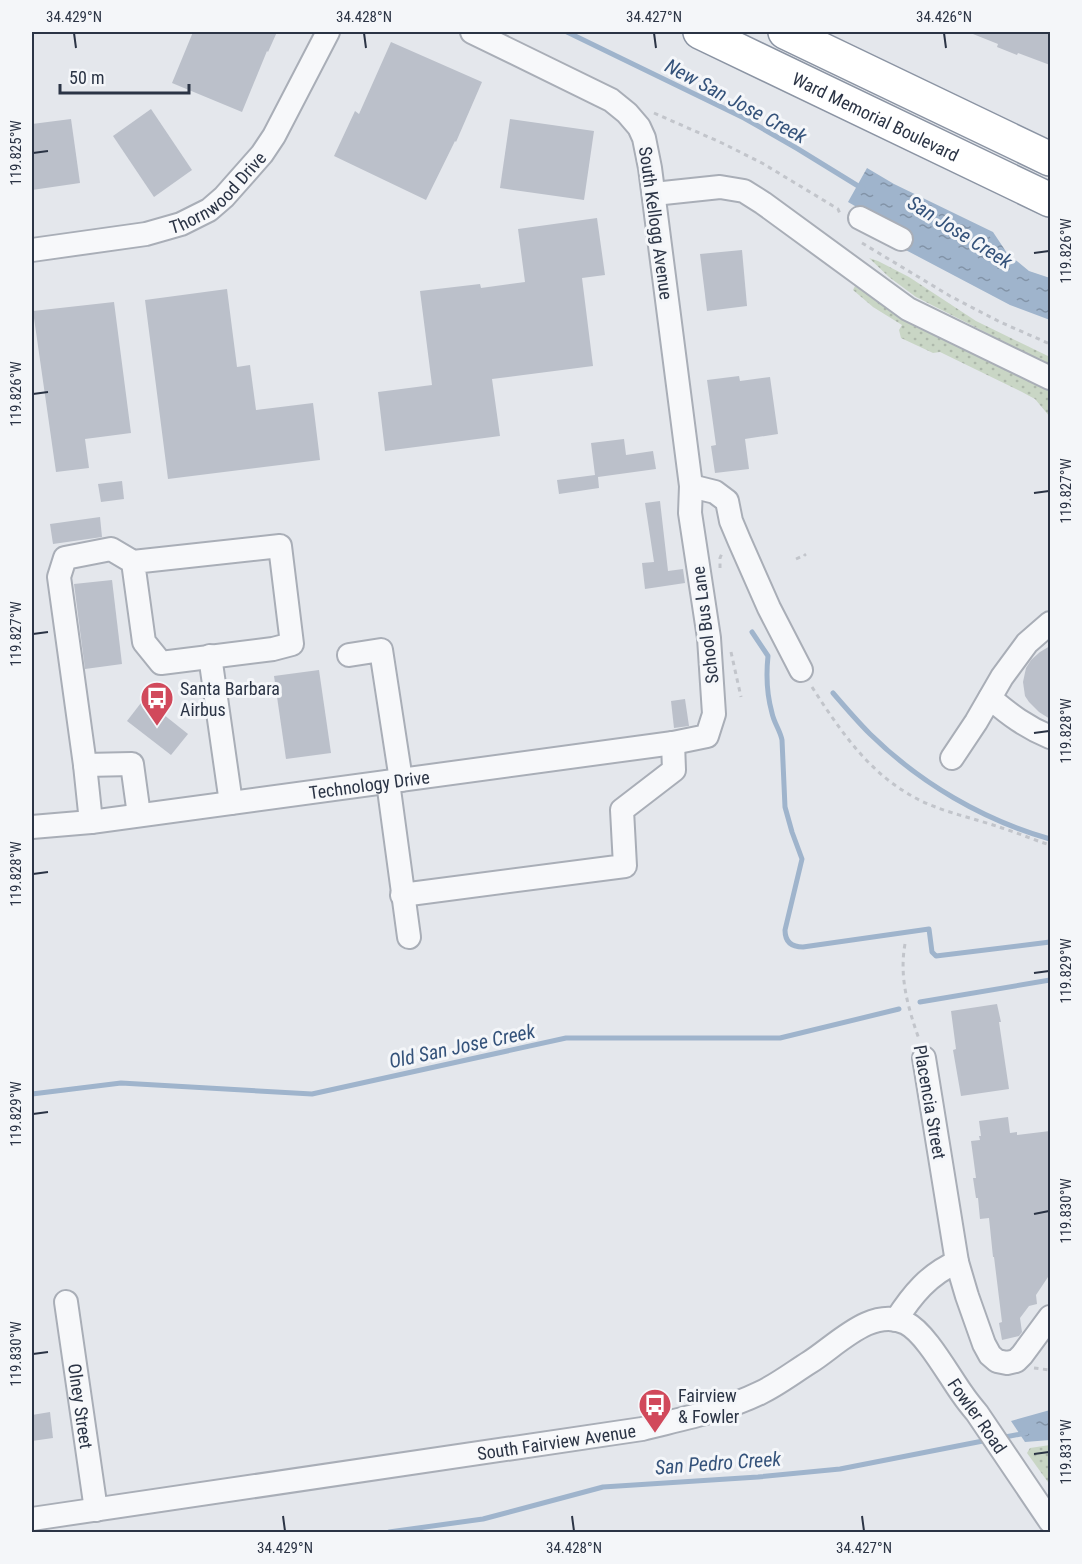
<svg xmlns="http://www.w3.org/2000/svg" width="1082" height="1564" viewBox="0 0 1082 1564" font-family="'Roboto Condensed',sans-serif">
<defs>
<pattern id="grass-dots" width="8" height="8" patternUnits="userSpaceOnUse" patternTransform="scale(1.5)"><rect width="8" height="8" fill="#c9d6c5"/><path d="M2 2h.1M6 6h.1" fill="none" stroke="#adb8ab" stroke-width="1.8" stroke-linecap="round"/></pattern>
<pattern id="water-ripples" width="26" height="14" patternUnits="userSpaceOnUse" patternTransform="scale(1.5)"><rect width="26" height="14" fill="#9fb4cc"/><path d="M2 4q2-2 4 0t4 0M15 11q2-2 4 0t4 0" fill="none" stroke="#8293a7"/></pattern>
</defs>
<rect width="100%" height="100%" fill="#e4e7ec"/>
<g fill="url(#grass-dots)">
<path d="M869 258 878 261 909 277 976 321 1050 357V365L916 297 889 277Z"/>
<path d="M855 286 912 325 1050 390V417L1035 399 1022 392 940 352 933 353 901 338 899 330 902 325 873 307 853 290Z"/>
<path d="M1050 1445V1485L1027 1453 1030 1448Z"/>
</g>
<g fill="url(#water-ripples)">
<path d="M867 168 894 184 993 232 1007 253 1029 271 1050 278V320L1010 305 900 247 874 217 848 202Z"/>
<path d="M1050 1410V1440L1025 1442 1011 1421Z"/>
</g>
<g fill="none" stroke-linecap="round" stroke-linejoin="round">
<g stroke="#9fb4cc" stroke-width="5">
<path d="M567 32 744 118 798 149 863 189"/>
<path d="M752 632 768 656C766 675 767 695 772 713 774 723 780 730 782 740L785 807 792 832 802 859 785 930C785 942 792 947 803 947L929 929 932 952 936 956 1050 942"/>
<path d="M833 693C845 707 857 721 870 734 920 783 983 820 1050 839"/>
<path d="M920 1002 1050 980"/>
<path d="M32 1094 121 1083 312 1094 566 1038H780L899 1009"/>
<path d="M1000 1438 1026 1433"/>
<path d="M389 1532 483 1519 603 1487 758 1477 840 1469 988 1440"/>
</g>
</g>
<g fill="#bbc0ca">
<path d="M193 32H277L268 52 267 51 242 112 172 83Z"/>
<path d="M968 32H1050V65L1018 53 1017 55 997 47 998 44Z"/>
<path d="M391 42 482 82 456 142 455 141 426 200 334 156 355 111 359 114Z"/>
<path d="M151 109 192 170 154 197 113 136Z"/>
<path d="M71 119 80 183 32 190V124Z"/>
<path d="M510 119 594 131 584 200 500 188Z"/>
<path d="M597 218 605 275 582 278 593 366 492 379 500 436 385 451 378 392 432 385 420 291 480 284 481 288 525 282 518 229Z"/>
<path d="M742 250 747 306 707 311 700 254Z"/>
<path d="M227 289 237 367 250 365 256 410 313 403 320 460 168 479 145 300Z"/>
<path d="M114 302 131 433 85 439 89 468 56 472 33 311Z"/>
<path d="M739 376 740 381 770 377 778 434 745 439 749 469 715 473 711 446 716 445 707 380Z"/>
<path d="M624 439 626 455 653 451 656 469 598 477 599 488 559 494 557 480 595 475 591 443Z"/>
<path d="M122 481 124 499 101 502 98 484Z"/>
<path d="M660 501 668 571 683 569 685 583 645 589 642 563 654 562 645 503Z"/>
<path d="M100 517 102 537 53 544 50 524Z"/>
<path d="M112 580 122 664 85 669 74 584Z"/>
<path d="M1050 646V719L1039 712 1029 702 1025 696 1023 682 1026 668 1031 660 1040 652Z"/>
<path d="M319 670 331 753 286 759 274 676Z"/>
<path d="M144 699 188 734 171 755 127 721Z"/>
<path d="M685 699 689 726 674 728 671 701Z"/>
<path d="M997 1004 1001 1022H999L1009 1089 961 1096 953 1050 956 1049 951 1011Z"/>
<path d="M1008 1117 1010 1133 1017 1132V1135L1050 1131V1274L1036 1295 1037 1304 1029 1306 1020 1318 1022 1332 1019 1336 1002 1340 999 1323 1002 1322 994 1257H993L989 1218 980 1219 978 1198H976L973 1178H976L971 1141 980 1140 979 1136H981L979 1121Z"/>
<path d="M50 1412 53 1438 32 1441V1415Z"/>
</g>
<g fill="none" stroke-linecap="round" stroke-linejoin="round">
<g stroke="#a9aeb7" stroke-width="26">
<g id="minor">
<path d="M654 194 720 187 744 191 763 203 908 309 1050 378"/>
<path d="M860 218 901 239"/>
<path id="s1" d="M32 250 146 234 181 224 209 210 224 197 262 154 274 136 328 32"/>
<path d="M691 486 715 492 727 501 731 521 739 540 769 608 801 670"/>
<path d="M349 655 381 650 401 780"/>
<path d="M210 656 231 803"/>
<path d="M990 698C1010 715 1026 727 1050 737"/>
<path d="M952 758 976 722 1002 677 1027 643 1050 623"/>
<path d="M85 765 132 764 139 815"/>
<path d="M388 782 409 937"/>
<path d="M91 822 85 765 59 577 65 558 111 549 133 562 280 546 292 644 273 649 161 663 144 642 133 562"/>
<path id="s2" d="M32 827 91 822 673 743 707 736 714 714 709 638 690 513 691 486 650 168 644 138 639 127 627 113 611 100 472 32"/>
<path d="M402 895 625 866 622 810 674 770 673 743"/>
<path d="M924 1058 957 1262 967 1296 984 1344 990 1355 997 1361 1007 1363 1016 1361 1022 1355 1050 1317"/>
<path id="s3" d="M66 1302 96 1510"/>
<path d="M896 1320C912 1295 929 1274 957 1262"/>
<path id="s4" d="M32 1519 642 1429C681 1419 723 1411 760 1393 777 1385 794 1372 810 1362 837 1345 872 1306 906 1323 926 1333 949 1376 963 1395 967 1401 972 1407 977 1413L1050 1521"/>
</g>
</g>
<g stroke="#8b94a3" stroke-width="36">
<g id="highway">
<path id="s5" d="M700 32 1050 200"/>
<path d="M785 32 1050 159"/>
</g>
</g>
<g stroke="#c2c5cb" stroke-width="3" stroke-dasharray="4.5 4.5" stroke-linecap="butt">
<path d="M654 113 722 143 762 163 838 209 841 216"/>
<path d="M862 243 950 296 1000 322 1050 344"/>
<path d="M796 559 805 555 804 554"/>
<path d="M720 568V558L723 551"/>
<path d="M731 652 741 697"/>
<path d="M812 687C837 726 866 769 907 793 935 811 971 817 1002 828 1018 833 1034 840 1050 845"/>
<path d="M905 944C899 977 908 1008 919 1039"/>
<path d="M1034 1368 1050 1370"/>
</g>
<use href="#minor" stroke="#f7f8fa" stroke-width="22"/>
<use href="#highway" stroke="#fff" stroke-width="33"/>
</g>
<path fill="none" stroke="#2b3445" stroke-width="2" d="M74 33 76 48M364 33 366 48M654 33 656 48M944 33 946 48M33 153 48 151M1034 253 1049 251M33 394 48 392M1034 493 1049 491M33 634 48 632M1034 733 1049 731M33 874 48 872M1034 973 1049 971M33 1114 48 1112M1034 1214 1049 1211M33 1354 48 1352M1034 1454 1049 1452M283 1516 285 1531M572 1516 574 1531M862 1516 864 1531"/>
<defs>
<g id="bus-pin" transform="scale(1.725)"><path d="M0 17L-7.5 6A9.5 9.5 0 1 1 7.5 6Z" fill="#d1495b" stroke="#f4f6f9"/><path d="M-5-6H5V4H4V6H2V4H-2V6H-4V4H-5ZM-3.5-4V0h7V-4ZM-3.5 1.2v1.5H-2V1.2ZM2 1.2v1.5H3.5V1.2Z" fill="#fff"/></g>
</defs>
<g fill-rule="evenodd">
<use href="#bus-pin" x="157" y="698"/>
<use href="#bus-pin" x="655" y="1405"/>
</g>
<g text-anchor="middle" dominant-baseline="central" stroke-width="6" stroke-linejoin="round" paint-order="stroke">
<g font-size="18" fill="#2b3445" stroke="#f4f6f9">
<text stroke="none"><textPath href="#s5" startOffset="195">Ward Memorial Boulevard</textPath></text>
<text stroke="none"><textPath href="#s1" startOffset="200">Thornwood Drive</textPath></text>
<text transform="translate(656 223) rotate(82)">South Kellogg Avenue</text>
<text transform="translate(705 625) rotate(-97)">School Bus Lane</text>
<text stroke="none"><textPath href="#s2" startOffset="340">Technology Drive</textPath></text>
<text transform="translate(930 1102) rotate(80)">Placencia Street</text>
<text stroke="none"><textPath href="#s3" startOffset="105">Olney Street</textPath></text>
<text stroke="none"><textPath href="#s4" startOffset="1026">Fowler Road</textPath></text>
<text stroke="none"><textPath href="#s4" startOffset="530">South Fairview Avenue</textPath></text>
</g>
<g font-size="18" fill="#2b3445" stroke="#f4f6f9" text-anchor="start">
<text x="180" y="688">Santa Barbara<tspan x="180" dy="21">Airbus</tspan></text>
<text x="678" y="1395">Fairview<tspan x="678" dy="21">&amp; Fowler</tspan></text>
</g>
<g font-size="20" font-style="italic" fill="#34527a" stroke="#f4f6f9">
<text transform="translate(736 101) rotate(28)">New San Jose Creek</text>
<text transform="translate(960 232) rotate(32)">San Jose Creek</text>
<text transform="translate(462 1046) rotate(-12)">Old San Jose Creek</text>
<text transform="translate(718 1463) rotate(-4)">San Pedro Creek</text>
</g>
</g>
<rect width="1082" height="1564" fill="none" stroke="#f4f6f9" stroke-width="66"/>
<path d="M60 84v9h129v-9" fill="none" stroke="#2b3445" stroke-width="3"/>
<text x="69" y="84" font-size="18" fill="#2b3445" stroke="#f4f6f9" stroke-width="4.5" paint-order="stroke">50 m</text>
<rect x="33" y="33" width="1016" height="1498" fill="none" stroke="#2b3445" stroke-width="2"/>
<g font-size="15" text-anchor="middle" fill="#2b3445">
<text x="74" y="22">34.429°N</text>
<text x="364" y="22">34.428°N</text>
<text x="654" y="22">34.427°N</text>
<text x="944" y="22">34.426°N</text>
<text transform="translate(16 153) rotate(-90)" y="5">119.825°W</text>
<text transform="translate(1066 251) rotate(-90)" y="5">119.826°W</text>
<text transform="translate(16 394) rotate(-90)" y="5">119.826°W</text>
<text transform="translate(1066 491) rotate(-90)" y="5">119.827°W</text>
<text transform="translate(16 634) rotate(-90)" y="5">119.827°W</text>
<text transform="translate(1066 731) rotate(-90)" y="5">119.828°W</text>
<text transform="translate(16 874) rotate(-90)" y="5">119.828°W</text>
<text transform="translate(1066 971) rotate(-90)" y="5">119.829°W</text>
<text transform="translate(16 1114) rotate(-90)" y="5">119.829°W</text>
<text transform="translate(1066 1211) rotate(-90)" y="5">119.830°W</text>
<text transform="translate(16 1354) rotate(-90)" y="5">119.830°W</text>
<text transform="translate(1066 1452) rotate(-90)" y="5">119.831°W</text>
<text x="285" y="1553">34.429°N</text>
<text x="574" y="1553">34.428°N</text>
<text x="864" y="1553">34.427°N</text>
</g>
</svg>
